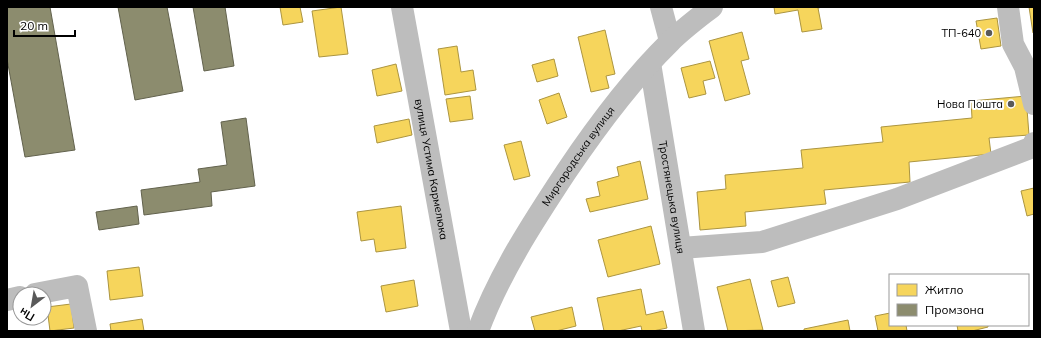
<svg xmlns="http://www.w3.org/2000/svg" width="1041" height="338" viewBox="0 0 1041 338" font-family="Mulish,sans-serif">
<rect width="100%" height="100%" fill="#fff"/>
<g fill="#f6d55c" stroke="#ac9540">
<path d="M280 7H300L303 22 283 25Z"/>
<path d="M341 7 348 54 319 57 312 11Z"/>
<path d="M774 7H823L818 8 822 29 802 32 798 10 775 14Z"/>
<path d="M1029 7H1034V33H1033Z"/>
<path d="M997 18 1001 46 981 49 976 21Z"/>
<path d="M605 30 615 74 606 76 609 88 591 92 578 37Z"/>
<path d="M742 32 749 59 741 61 750 94 725 101 709 41Z"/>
<path d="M457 46 461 72 473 70 476 90 445 95 438 49Z"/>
<path d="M554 59 558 76 537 82 532 65Z"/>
<path d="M710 61 715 78 703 81 706 94 689 98 681 68Z"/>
<path d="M396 64 402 91 377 96 372 70Z"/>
<path d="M559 93 567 117 547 124 539 100Z"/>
<path d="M470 96 473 119 450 122 446 99Z"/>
<path d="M1026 96 1029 135 989 138 991 154 909 162 910 182 824 190 826 204 745 212 746 226 700 230 697 192 726 189 725 175 803 168 801 150 883 142 881 127 972 118 971 101Z"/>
<path d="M409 119 412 135 377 143 374 126Z"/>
<path d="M521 141 530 176 514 180 504 145Z"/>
<path d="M640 161 648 199 590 212 586 199 600 196 597 182 619 176 617 167Z"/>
<path d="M1034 188V214L1027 216 1021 191Z"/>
<path d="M401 206 406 248 376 252 374 239 361 241 357 212Z"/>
<path d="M651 226 660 264 608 277 598 240Z"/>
<path d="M139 267 143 296 110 300 107 271Z"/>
<path d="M788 277 795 303 778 307 771 281Z"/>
<path d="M750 279 763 330 728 331 717 287Z"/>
<path d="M414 280 418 306 386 312 381 286Z"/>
<path d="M641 289 646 315 663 311 667 328 653 331H642L641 326 618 331H604L597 298Z"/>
<path d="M71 304 74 328 50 331 47 307Z"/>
<path d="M572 307 576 326 556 331H535L531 317Z"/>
<path d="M890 313V325H906L907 331H878L875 316Z"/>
<path d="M142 319 144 331H111L110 324Z"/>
<path d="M848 320 850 331H804V329Z"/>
<path d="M957 325H988V327L972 331H958Z"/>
</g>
<g fill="#8c8c6e" stroke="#62624d">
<path d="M7 7H50L75 150 25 157 7 59Z"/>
<path d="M118 7H167L183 91 135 100Z"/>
<path d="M193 7H225L234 66 204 71Z"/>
<path d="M246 118 255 186 211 192 212 206 144 215 141 190 200 182 198 169 227 165 221 122Z"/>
<path d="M137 206 139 224 99 230 96 212Z"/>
</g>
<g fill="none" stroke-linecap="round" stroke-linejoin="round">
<g stroke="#bdbdbd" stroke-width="22">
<path id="s1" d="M402 7 461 331"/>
<path d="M661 7 670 41"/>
<path d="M1008 7 1013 44 1025 67 1034 104"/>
<path id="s2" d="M650 63 694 331"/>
<path d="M681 248 762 242 897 199 1033 147 1034 143"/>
<path d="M35 294 77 286 86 331"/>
<path d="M7 300 20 297"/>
</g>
<path stroke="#bdbdbd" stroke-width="22" id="s3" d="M478 331C499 274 533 222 566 172 597 126 630 81 670 42 683 29 698 18 712 7"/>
</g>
<g fill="#595959" stroke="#fff" stroke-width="1.5">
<circle cx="989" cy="33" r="4"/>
<circle cx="1011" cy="104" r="4"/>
</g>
<g text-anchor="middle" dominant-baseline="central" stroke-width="4" stroke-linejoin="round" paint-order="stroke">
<g font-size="11" fill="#000" stroke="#fff" text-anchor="end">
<text x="981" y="33">ТП-640</text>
<text x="1003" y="104">Нова Пошта</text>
</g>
<g font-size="11" fill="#000" stroke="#fff">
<text stroke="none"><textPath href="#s3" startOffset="202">Миргородська вулиця</textPath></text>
<text stroke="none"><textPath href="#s1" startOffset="165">вулиця Устима Кармелюка</textPath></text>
<text stroke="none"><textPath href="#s2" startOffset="136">Тростянецька вулиця</textPath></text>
</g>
</g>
<rect width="1041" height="338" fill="none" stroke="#000000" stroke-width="16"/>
<rect x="889" y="274" width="140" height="52" fill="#ffffff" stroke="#999999"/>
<rect x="897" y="284" width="20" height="12" fill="#f6d55c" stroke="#999999"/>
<text x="925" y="294" font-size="12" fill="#000000">Житло</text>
<rect x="897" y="304" width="20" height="12" fill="#8c8c6e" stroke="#999999"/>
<text x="925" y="314" font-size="12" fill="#000000">Промзона</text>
<g transform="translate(32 306) rotate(211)"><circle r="19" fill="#ffffff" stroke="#999999"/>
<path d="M0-3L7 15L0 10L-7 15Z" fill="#595959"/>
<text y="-6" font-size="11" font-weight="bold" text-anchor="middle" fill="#000000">Пн</text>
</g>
<path d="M14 30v6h61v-6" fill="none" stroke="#000000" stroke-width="2"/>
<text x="20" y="30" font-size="12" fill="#000000" stroke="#ffffff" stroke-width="3" paint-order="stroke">20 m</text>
</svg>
